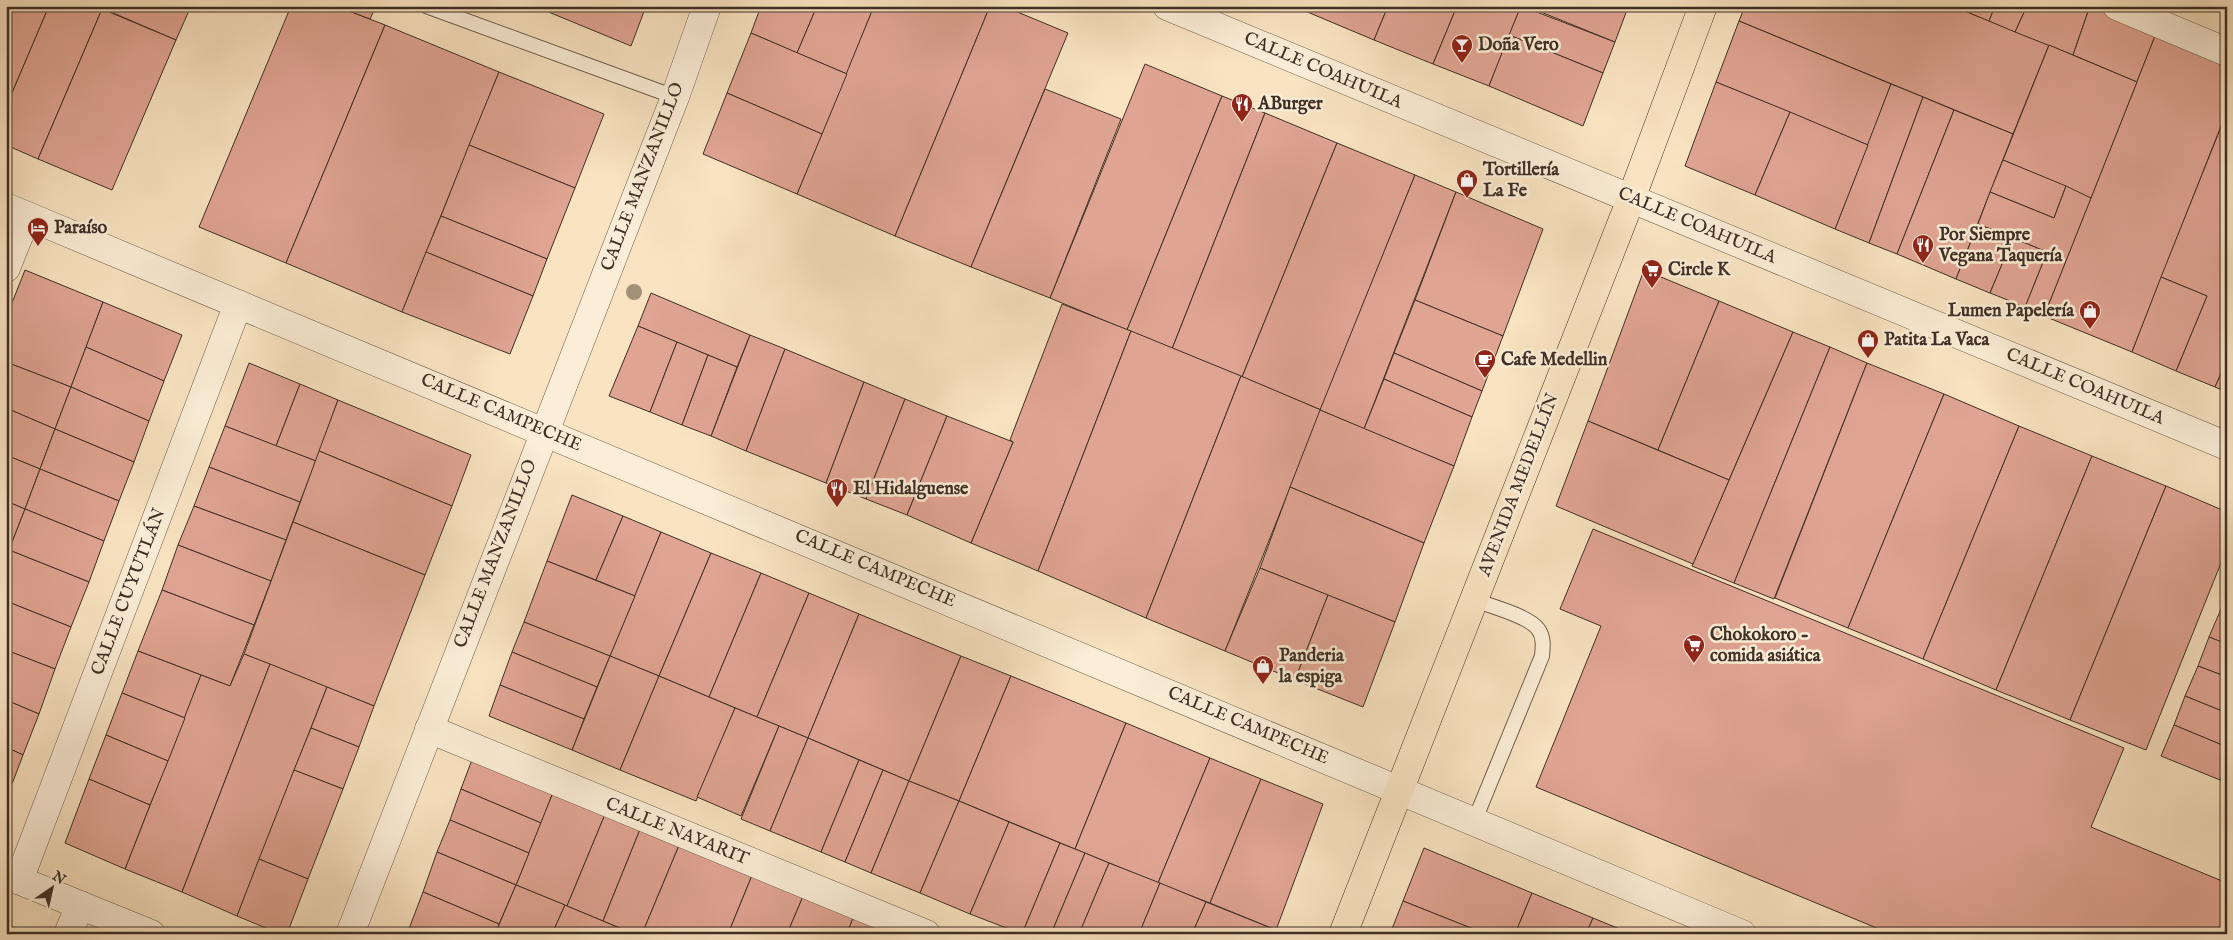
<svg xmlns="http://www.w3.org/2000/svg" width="2233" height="940" viewBox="0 0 2233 940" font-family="'IM FELL English',serif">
<rect width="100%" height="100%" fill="#f9e3c1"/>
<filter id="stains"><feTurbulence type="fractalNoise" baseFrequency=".004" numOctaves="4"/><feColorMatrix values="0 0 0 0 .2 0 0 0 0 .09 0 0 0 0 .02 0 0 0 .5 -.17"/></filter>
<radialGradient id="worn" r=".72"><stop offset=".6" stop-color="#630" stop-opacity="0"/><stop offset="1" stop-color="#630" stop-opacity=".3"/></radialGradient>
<g fill="#e0a493" stroke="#3f2f25">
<path d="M6 6H49L6 107Z"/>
<path d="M49 6H97L102 9 38 159 6 145V107Z"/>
<path d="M97 6H191L176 40Z"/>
<path d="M291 6H336L385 25 286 263 199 227Z"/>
<path d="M336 6H376L370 19Z"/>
<path d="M534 6H646L631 46Z"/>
<path d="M761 6H817L797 53 751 33Z"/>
<path d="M817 6H874L847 74 797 53Z"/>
<path d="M874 6H990L895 236 797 194Z"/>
<path d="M990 6H1003L1068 33 971 267 895 236Z"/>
<path d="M1307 6H1388L1374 40 1305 11Z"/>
<path d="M1388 6H1457L1433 64 1374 40Z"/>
<path d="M1457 6H1521L1489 86 1433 64Z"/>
<path d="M1521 6 1615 42 1603 73 1509 35Z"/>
<path d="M1526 6H1619L1627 10 1615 42Z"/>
<path d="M1745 6H1952L2049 45 2013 134 1739 21Z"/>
<path d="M1961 6H1995L1989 21 1960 9Z"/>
<path d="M1995 6H2027L2015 32 1989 21Z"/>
<path d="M2027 6H2090L2073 55 2015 32Z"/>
<path d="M2090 6H2096L2157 31 2137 82 2073 55Z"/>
<path d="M102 9 176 40 112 190 38 159Z"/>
<path d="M1739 21 1891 84 1868 145 1716 82Z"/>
<path d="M385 25 499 72 402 312 286 263Z"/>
<path d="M2157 31 2227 60V111L2132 352 2044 316Z"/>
<path d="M751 33 847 74 822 134 727 93Z"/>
<path d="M1509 35 1603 73 1583 126 1489 86Z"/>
<path d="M2049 45 2137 82 2091 198 2003 160Z"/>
<path d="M1145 64 1222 96 1127 330 1050 298Z"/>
<path d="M499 72 604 114 575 188 469 145Z"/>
<path d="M1716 82 1790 112 1755 195 1685 166Z"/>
<path d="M1891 84 1923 97 1869 243 1835 229Z"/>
<path d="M1045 89 1121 119 1050 298 971 267Z"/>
<path d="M727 93 822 134 797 194 703 154Z"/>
<path d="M1222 96 1265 113 1172 349 1127 330Z"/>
<path d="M1923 97 1954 110 1897 254 1869 243Z"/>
<path d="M1954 110 2013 134 1956 279 1897 254Z"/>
<path d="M1790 112 1868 145 1835 229 1755 195Z"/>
<path d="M1265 113 1337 143 1242 377 1172 349Z"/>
<path d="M2225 117H2227V360L2215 387 2176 371 2207 296 2161 277Z"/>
<path d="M1337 143 1415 175 1321 410 1242 377Z"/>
<path d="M469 145 575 188 547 259 441 216Z"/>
<path d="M2003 160 2066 186 2054 218 1990 192Z"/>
<path d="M1415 175 1456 192 1364 429 1320 410Z"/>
<path d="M2066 186 2091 198 2044 316 2025 307 2047 252 1978 224 1990 192 2054 218Z"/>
<path d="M1456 192 1543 229 1503 336 1415 300Z"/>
<path d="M441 216 547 259 533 296 426 252Z"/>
<path d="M1978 224 2013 238 1990 293 1956 279Z"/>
<path d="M2013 238 2047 252 2025 307 1990 293Z"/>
<path d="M426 252 533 296 510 354 402 312Z"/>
<path d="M25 270 103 302 71 387 6 362V318Z"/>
<path d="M1644 270 1719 301 1658 450 1588 421Z"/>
<path d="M2161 277 2207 296 2176 371 2132 352Z"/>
<path d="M651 293 750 335 737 367 638 326Z"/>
<path d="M1415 300 1503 336 1482 391 1394 353Z"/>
<path d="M1719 301 1793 332 1729 480 1658 450Z"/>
<path d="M103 302 182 335 164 381 86 347Z"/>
<path d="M1062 304 1131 331 1038 571 971 543 1013 442 1010 440Z"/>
<path d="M638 326 677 342 650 412 609 396Z"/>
<path d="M1131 331 1241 376 1146 618 1038 571Z"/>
<path d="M1793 332 1830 347 1734 583 1692 566Z"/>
<path d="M750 335 785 349 746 451 711 436Z"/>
<path d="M677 342 708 355 682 425 650 412Z"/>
<path d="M86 347 164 381 149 421 71 387Z"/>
<path d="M1830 347 1867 363 1774 599 1734 583Z"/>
<path d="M785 349 864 382 826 483 746 451Z"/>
<path d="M1394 353 1482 391 1472 417 1384 379Z"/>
<path d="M708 355 737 367 711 436 682 425Z"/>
<path d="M2227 360V392L2215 387Z"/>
<path d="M6 362 71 387 55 429 6 408Z"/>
<path d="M249 363 300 384 276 446 225 426Z"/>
<path d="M1867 363 1944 394 1848 628 1775 598Z"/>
<path d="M1241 376 1321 410 1225 651 1146 618Z"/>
<path d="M1384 379 1472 417 1454 466 1364 429Z"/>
<path d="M864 382 905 399 866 499 826 483Z"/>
<path d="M300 384 338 400 316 461 276 446Z"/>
<path d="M71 387 149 421 134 462 55 429Z"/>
<path d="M1944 394 2019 426 1923 659 1848 628Z"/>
<path d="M905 399 947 416 907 515 866 499Z"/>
<path d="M338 400 471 455 452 506 319 451Z"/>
<path d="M6 408 55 429 40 469 6 455Z"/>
<path d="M1320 410 1454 466 1424 543 1290 487Z"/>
<path d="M947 416 1013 442 971 543 907 515Z"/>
<path d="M1588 421 1729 480 1693 564 1556 506Z"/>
<path d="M225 426 316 461 300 502 209 467Z"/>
<path d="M2019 426 2092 456 1996 690 1923 659Z"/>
<path d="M55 429 134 462 119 501 40 469Z"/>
<path d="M319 451 452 506 425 575 293 522Z"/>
<path d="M6 455 40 469 25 509 6 501Z"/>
<path d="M2092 456 2166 486 2070 720 1996 690Z"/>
<path d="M209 467 300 502 286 540 194 506Z"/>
<path d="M40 469 119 501 104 541 25 509Z"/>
<path d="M2166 486 2227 512V548L2146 750 2070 720Z"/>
<path d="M1290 487 1424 543 1395 622 1260 568Z"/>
<path d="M572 495 623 516 596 580 547 561Z"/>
<path d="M6 501 25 509 9 550 6 549Z"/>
<path d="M194 506 286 540 271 581 178 545Z"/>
<path d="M25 509 104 541 89 582 9 550Z"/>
<path d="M623 516 661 532 635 596 596 580Z"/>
<path d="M293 522 425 575 374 706 244 654Z"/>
<path d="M1593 529 2124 748 2091 827 2227 883V934H1891L1536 787 1601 626 1560 609Z"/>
<path d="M661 532 711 553 659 676 610 656Z"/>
<path d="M178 545 271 581 254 625 162 590Z"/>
<path d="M9 550 89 582 71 627 6 601V556Z"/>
<path d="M711 553 761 573 709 697 659 676Z"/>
<path d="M547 561 635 596 610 656 524 622Z"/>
<path d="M1260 568 1328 595 1295 680 1225 651Z"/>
<path d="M761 573 809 593 757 717 709 697Z"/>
<path d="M162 590 254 625 230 686 138 651Z"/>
<path d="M809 593 859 614 808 738 757 717Z"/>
<path d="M1328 595 1395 622 1363 707 1295 680Z"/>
<path d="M6 601 71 627 55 669 6 650Z"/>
<path d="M2221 609 2227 611V644L2209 637Z"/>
<path d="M859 614 961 656 909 781 808 738Z"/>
<path d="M524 622 610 656 597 687 512 652Z"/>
<path d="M2209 637 2227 644V677L2198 666Z"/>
<path d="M6 650 55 669 39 714 6 700Z"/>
<path d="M138 651 201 675 185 718 122 693Z"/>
<path d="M512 652 597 687 584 719 500 685Z"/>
<path d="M244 654 270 664 182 892 125 869 201 675 230 686Z"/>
<path d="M610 656 659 676 620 770 572 750Z"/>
<path d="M961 656 1011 676 959 801 909 781Z"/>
<path d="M270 664 327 687 237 916 182 892Z"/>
<path d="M2198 666 2227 677V713L2185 696Z"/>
<path d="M659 676 735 708 696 801 620 770Z"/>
<path d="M1011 676 1126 723 1075 849 959 801Z"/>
<path d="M500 685 584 719 572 750 489 716Z"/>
<path d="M327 687 374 706 359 747 311 728Z"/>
<path d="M122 693 185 718 168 761 106 735Z"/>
<path d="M2185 696 2227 713V747L2174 725Z"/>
<path d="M6 700 39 714 23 755 6 747Z"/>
<path d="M735 708 779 726 741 816 697 797Z"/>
<path d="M1126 723 1210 758 1158 883 1075 849Z"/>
<path d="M2174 725 2227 747V764L2220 780 2161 756Z"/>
<path d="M779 726 808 738 770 831 741 819Z"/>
<path d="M311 728 359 747 343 789 294 770Z"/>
<path d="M106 735 168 761 150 805 89 779Z"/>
<path d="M808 738 859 760 821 852 770 831Z"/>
<path d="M6 747 23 755 6 800Z"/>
<path d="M473 757 554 790 541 823 461 789Z"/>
<path d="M1210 758 1261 779 1210 903 1158 883Z"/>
<path d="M859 760 883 770 845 862 821 852Z"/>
<path d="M2227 764V783L2220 780Z"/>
<path d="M294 770 343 789 308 879 259 859Z"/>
<path d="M883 770 909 781 871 873 845 862Z"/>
<path d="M89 779 150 805 125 869 65 843Z"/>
<path d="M1261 779 1323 804 1276 930 1210 903Z"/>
<path d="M909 781 959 801 920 893 871 873Z"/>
<path d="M461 789 541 823 529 853 450 820Z"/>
<path d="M554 790 606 812 567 906 516 885Z"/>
<path d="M959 801 1009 822 970 914 920 893Z"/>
<path d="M606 812 641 827 603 921 567 906Z"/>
<path d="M450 820 529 853 516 885 437 852Z"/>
<path d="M1009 822 1060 843 1022 934 970 914Z"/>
<path d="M641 827 680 843 642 934H634L603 921Z"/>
<path d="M680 843 753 873 728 934H642Z"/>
<path d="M1060 843 1085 853 1051 934H1022Z"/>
<path d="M1424 848 1532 893 1515 934H1486L1403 901Z"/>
<path d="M437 852 516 885 499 924 423 892Z"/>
<path d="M1085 853 1109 863 1079 934H1051Z"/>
<path d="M259 859 308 879 287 934H280L237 916Z"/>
<path d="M1109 863 1160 883 1139 934H1079Z"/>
<path d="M753 873 804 894 787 934H728Z"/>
<path d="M1160 883 1206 902 1192 934H1139Z"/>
<path d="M516 885 565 905 552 934H495Z"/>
<path d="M423 892 499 924 495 934H407Z"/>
<path d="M1532 893 1593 918 1586 934H1515Z"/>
<path d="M804 894 854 915 847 934H787Z"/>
<path d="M1403 901 1486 934H1390Z"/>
<path d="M1206 902 1276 930 1274 934H1192Z"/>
<path d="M565 905 567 906 634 934H552Z"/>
<path d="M854 915 900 934H847Z"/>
<path d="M1593 918 1632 934H1586Z"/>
</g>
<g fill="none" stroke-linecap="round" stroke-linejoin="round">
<g stroke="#6e5c4c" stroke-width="16">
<g id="lane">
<path d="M426 6 675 97"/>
<path d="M1474 600C1490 606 1529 616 1538 629 1544 637 1543 646 1542 656L1474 822"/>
</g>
</g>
<g stroke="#6e5c4c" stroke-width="29">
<g id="street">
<path d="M1167 6 2227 446"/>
<path d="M2117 6 2227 52"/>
<path d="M6 207 1742 934"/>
<path d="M6 268 27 216"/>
<path d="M429 729 926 934"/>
<path d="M6 875 151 934"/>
<path d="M19 880 238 304"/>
<path d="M68 934 80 905"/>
<path d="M350 934 675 97 707 6"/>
</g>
</g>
<g stroke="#3f2f25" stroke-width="29">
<path id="primary" d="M1343 934 1631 199 1703 6"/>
</g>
<use href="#lane" stroke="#fbedd7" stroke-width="14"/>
<use href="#street" stroke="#fbedd7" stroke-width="28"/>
<use href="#primary" stroke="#f9e3c1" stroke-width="28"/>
</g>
<circle fill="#a29077" cx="634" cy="292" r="8"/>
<defs>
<g id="bar-pin" transform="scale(1.125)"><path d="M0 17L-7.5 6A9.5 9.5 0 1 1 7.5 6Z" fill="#8f2418" stroke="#fbedd7"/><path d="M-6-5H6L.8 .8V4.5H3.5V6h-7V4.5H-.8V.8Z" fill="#fff"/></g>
<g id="restaurant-pin" transform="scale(1.125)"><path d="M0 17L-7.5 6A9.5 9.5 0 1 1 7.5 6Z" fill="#8f2418" stroke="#fbedd7"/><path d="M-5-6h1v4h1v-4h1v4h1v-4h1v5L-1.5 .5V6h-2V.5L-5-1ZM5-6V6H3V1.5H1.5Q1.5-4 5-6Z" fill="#fff"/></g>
<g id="shop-pin" transform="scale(1.125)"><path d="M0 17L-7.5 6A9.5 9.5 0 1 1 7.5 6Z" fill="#8f2418" stroke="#fbedd7"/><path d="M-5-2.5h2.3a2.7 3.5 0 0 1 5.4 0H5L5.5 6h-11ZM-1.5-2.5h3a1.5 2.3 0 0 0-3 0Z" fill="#fff"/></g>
<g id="hotel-pin" transform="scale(1.125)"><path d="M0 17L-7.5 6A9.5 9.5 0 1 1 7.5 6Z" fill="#8f2418" stroke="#fbedd7"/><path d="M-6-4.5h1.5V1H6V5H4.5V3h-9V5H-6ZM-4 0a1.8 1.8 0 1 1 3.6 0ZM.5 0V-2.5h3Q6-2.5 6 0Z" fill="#fff"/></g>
<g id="supermarket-pin" transform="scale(1.125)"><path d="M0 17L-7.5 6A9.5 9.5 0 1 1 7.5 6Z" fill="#8f2418" stroke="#fbedd7"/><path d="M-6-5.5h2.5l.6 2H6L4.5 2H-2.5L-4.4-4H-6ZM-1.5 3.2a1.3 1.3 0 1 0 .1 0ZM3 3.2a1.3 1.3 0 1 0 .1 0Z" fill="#fff"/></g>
<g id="cafe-pin" transform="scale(1.125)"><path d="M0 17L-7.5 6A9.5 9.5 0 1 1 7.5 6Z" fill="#8f2418" stroke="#fbedd7"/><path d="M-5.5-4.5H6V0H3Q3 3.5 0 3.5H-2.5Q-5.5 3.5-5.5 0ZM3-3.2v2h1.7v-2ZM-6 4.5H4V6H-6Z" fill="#fff"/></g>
</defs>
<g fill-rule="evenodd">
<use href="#bar-pin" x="1462" y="45"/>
<use href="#restaurant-pin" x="1242" y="104"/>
<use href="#shop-pin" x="1467" y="180"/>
<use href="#hotel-pin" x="38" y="228"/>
<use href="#restaurant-pin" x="1923" y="245"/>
<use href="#supermarket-pin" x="1652" y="270"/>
<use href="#shop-pin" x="2090" y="311"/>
<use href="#shop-pin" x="1868" y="340"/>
<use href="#cafe-pin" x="1485" y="360"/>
<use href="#restaurant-pin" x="837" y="489"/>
<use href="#supermarket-pin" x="1694" y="645"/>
<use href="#shop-pin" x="1263" y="666"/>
</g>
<g text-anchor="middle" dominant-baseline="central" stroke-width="5" stroke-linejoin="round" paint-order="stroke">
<g font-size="18" font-weight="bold" fill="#3f2f25" stroke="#fbedd7" text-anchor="start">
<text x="1478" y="45">Doña Vero</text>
<text x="1258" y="104">ABurger</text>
<text x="1483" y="170">Tortillería<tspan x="1483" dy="21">La Fe</tspan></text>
<text x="54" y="228">Paraíso</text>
<text x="1939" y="235">Por Siempre<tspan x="1939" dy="21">Vegana Taquería</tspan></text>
<text x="1668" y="270">Circle K</text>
<text x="2074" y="311" text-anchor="end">Lumen Papelería</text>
<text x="1884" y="340">Patita La Vaca</text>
<text x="1501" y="360">Cafe Medellin</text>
<text x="853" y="489">El Hidalguense</text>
<text x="1710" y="635">Chokokoro -<tspan x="1710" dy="21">comida asiática</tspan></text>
<text x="1279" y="656">Panderia<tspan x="1279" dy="21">la espiga</tspan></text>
</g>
<g font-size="18" fill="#3f2f25" stroke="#fbedd7">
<text transform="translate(1323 71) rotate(23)">CALLE COAHUILA</text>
<text transform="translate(643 177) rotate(-69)">CALLE MANZANILLO</text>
<text transform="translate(1697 226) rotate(23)">CALLE COAHUILA</text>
<text transform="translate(2085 387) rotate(23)">CALLE COAHUILA</text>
<text transform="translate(501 413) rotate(23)">CALLE CAMPECHE</text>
<text transform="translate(1519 485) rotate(-69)">AVENIDA MEDELLÍN</text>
<text transform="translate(496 554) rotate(-69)">CALLE MANZANILLO</text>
<text transform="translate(875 569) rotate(23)">CALLE CAMPECHE</text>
<text transform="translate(129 592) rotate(-69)">CALLE CUYUTLÁN</text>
<text transform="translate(1248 726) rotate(23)">CALLE CAMPECHE</text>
<text transform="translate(677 832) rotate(22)">CALLE NAYARIT</text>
</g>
</g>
<rect width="2233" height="940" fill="none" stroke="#f9e3c1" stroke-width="25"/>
<rect x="8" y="8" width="2218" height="925" fill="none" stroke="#3f2f25" stroke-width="2.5"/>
<rect x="12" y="12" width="2208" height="915" fill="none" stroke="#3f2f25"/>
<g transform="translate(52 888) rotate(34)" stroke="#fbedd7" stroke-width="4" paint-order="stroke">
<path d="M0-4L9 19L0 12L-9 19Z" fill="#3f2f25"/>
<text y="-8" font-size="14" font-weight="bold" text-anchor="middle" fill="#3f2f25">N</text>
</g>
<rect width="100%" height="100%" filter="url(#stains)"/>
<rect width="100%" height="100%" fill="url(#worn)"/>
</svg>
